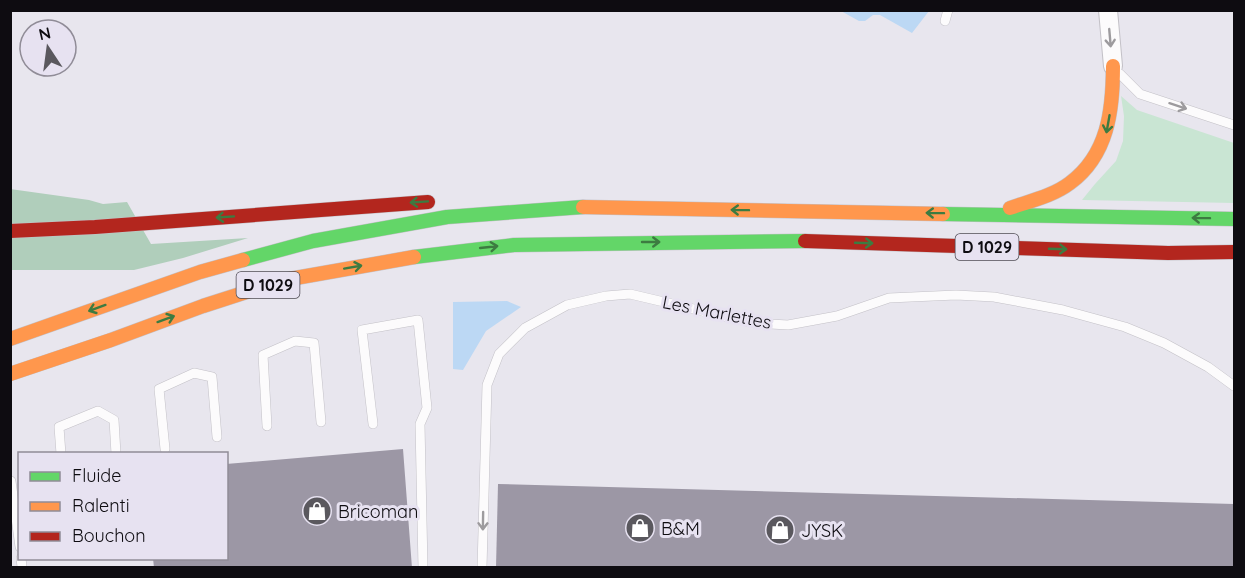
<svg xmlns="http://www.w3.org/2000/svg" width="1245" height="578" viewBox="0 0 1245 578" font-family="Quicksand,sans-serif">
<rect width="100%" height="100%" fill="#e8e6ee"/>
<path fill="#c9e5d3" d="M1121 96 1137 110 1234 143V203L1082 200 1095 184 1116 161 1123 141 1124 116Z"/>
<path fill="#b0cebb" d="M10 189 89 200 103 204 127 202 151 244 248 238 183 258 134 270H11Z"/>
<g fill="#bcd8f4">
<path d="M841 11H929L912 33 880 15H873L865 21H859Z"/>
<path d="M507 301 521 307 486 331 463 370 453 369V302Z"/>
</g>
<g fill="#9c97a5">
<path d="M403 449 412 568H154L153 558H226V464Z"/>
<path d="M498 484 1234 504V568H496Z"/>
</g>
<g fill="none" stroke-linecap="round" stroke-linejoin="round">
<g stroke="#c3c1c7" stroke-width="10">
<g id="lane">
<path d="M945 21 948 10"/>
<path d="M1120 74 1140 94 1234 125"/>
<path d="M373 424 362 330 418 320 427 408 420 424 423 568"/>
<path d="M267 426 263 355 295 341 314 343 321 422"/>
<path d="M165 449 159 389 194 373 212 377 217 437"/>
<path d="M61 454 59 427 98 411 114 420 116 454"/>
<path d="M11 481 20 547"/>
<path d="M21 558 22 567"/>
<path d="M482 568 487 385 499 354 525 328 567 305 606 296 630 294 753 323 788 325 837 316 889 298 956 295 994 297 1063 310 1125 327 1164 343 1208 367 1234 386"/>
</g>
</g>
<g stroke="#c3c1c7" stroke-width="20">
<path id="street" d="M1108 10 1113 66"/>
</g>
<g stroke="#c3c1c7" stroke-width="15">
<g id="fast">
<path d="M943 214 1234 219"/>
<path d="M414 257 514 245 805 241"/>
<path d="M243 260 313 241 447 217 583 207"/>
</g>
</g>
<g stroke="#c3c1c7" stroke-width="15">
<g id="slow">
<path d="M583 207 943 214"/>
<path d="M1010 208C1030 201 1053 196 1070 183 1108 155 1113 110 1113 66"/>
<path d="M10 339 200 272 243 260"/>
<path d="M10 374 111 340 203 306 284 280 414 257"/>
</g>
</g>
<g stroke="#c3c1c7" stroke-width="15">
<g id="jam">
<path d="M10 231 95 227 428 202"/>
<path d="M805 241 1168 253 1234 252"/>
</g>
</g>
<use href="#lane" stroke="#fcfbfc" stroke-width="9"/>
<use href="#street" stroke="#fcfbfc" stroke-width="18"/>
<use href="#fast" stroke="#63d668" stroke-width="14"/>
<use href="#slow" stroke="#ff974d" stroke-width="14"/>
<use href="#jam" stroke="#b3261e" stroke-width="14"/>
</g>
<defs><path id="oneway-shaft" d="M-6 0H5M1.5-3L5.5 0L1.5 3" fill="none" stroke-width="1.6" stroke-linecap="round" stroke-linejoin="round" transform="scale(1.5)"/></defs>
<g stroke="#9d9b9e">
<use href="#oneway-shaft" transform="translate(1110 38) rotate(85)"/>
<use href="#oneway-shaft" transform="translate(1178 106) rotate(18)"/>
<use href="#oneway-shaft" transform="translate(483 521) rotate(91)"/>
</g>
<g stroke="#3d7b41">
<use href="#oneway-shaft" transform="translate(1108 124) rotate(100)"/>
<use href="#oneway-shaft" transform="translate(419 202) rotate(176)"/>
<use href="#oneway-shaft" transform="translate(740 210) rotate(-179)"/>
<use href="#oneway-shaft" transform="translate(935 213) rotate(-179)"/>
<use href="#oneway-shaft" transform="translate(225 217) rotate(176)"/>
<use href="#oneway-shaft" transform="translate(1201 218) rotate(-179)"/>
<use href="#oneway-shaft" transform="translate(651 242)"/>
<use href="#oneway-shaft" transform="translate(864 243) rotate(2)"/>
<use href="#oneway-shaft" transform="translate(489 247) rotate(-6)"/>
<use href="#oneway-shaft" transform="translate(1058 249) rotate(2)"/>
<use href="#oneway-shaft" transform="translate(353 267) rotate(-10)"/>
<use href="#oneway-shaft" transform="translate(97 308) rotate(160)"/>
<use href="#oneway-shaft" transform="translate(166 319) rotate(-20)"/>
</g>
<defs>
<g id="shop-disc" transform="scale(1.5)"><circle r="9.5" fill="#5a585e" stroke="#e7e2f1"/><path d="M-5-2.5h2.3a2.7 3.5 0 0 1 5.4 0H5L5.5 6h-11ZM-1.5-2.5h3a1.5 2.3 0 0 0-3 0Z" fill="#fff"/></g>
</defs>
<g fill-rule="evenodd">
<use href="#shop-disc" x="317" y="511"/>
<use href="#shop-disc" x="640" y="528"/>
<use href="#shop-disc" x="780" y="530"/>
</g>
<g text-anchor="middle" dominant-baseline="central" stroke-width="6" stroke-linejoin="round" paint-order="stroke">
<g fill="#e7e2f1" stroke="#4f4c54" stroke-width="1.5">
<rect x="955.5" y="234" width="63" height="26" rx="4.5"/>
<rect x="236.5" y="272" width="63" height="26" rx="4.5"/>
</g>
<g font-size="16" font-weight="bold" fill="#0e0c11">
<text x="987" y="247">D 1029</text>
<text x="268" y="285">D 1029</text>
</g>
<g font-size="18" fill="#0e0c11" stroke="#e7e2f1">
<text transform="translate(717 312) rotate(11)">Les Marlettes</text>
</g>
<g font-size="18" fill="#0e0c11" stroke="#e7e2f1" text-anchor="start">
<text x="338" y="511">Bricoman</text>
<text x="661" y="528">B&amp;M</text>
<text x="801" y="530">JYSK</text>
</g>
</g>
<rect width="1245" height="578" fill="none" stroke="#0e0c11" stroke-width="24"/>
<rect x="18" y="452" width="210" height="108" fill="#e7e2f1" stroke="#908c97" stroke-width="1.5"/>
<rect x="30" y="472" width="30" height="9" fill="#63d668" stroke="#908c97" stroke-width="1.5"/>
<text x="72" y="482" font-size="18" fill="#0e0c11">Fluide</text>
<rect x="30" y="502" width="30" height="9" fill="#ff974d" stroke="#908c97" stroke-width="1.5"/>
<text x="72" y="512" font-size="18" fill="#0e0c11">Ralenti</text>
<rect x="30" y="532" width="30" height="9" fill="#b3261e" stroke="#908c97" stroke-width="1.5"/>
<text x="72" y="542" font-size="18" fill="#0e0c11">Bouchon</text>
<g transform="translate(48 48) rotate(347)"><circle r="28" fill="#e7e2f1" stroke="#908c97" stroke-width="1.5"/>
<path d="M0-4.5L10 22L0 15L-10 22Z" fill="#5a585e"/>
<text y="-9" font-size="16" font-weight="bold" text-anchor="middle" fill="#0e0c11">N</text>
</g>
</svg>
